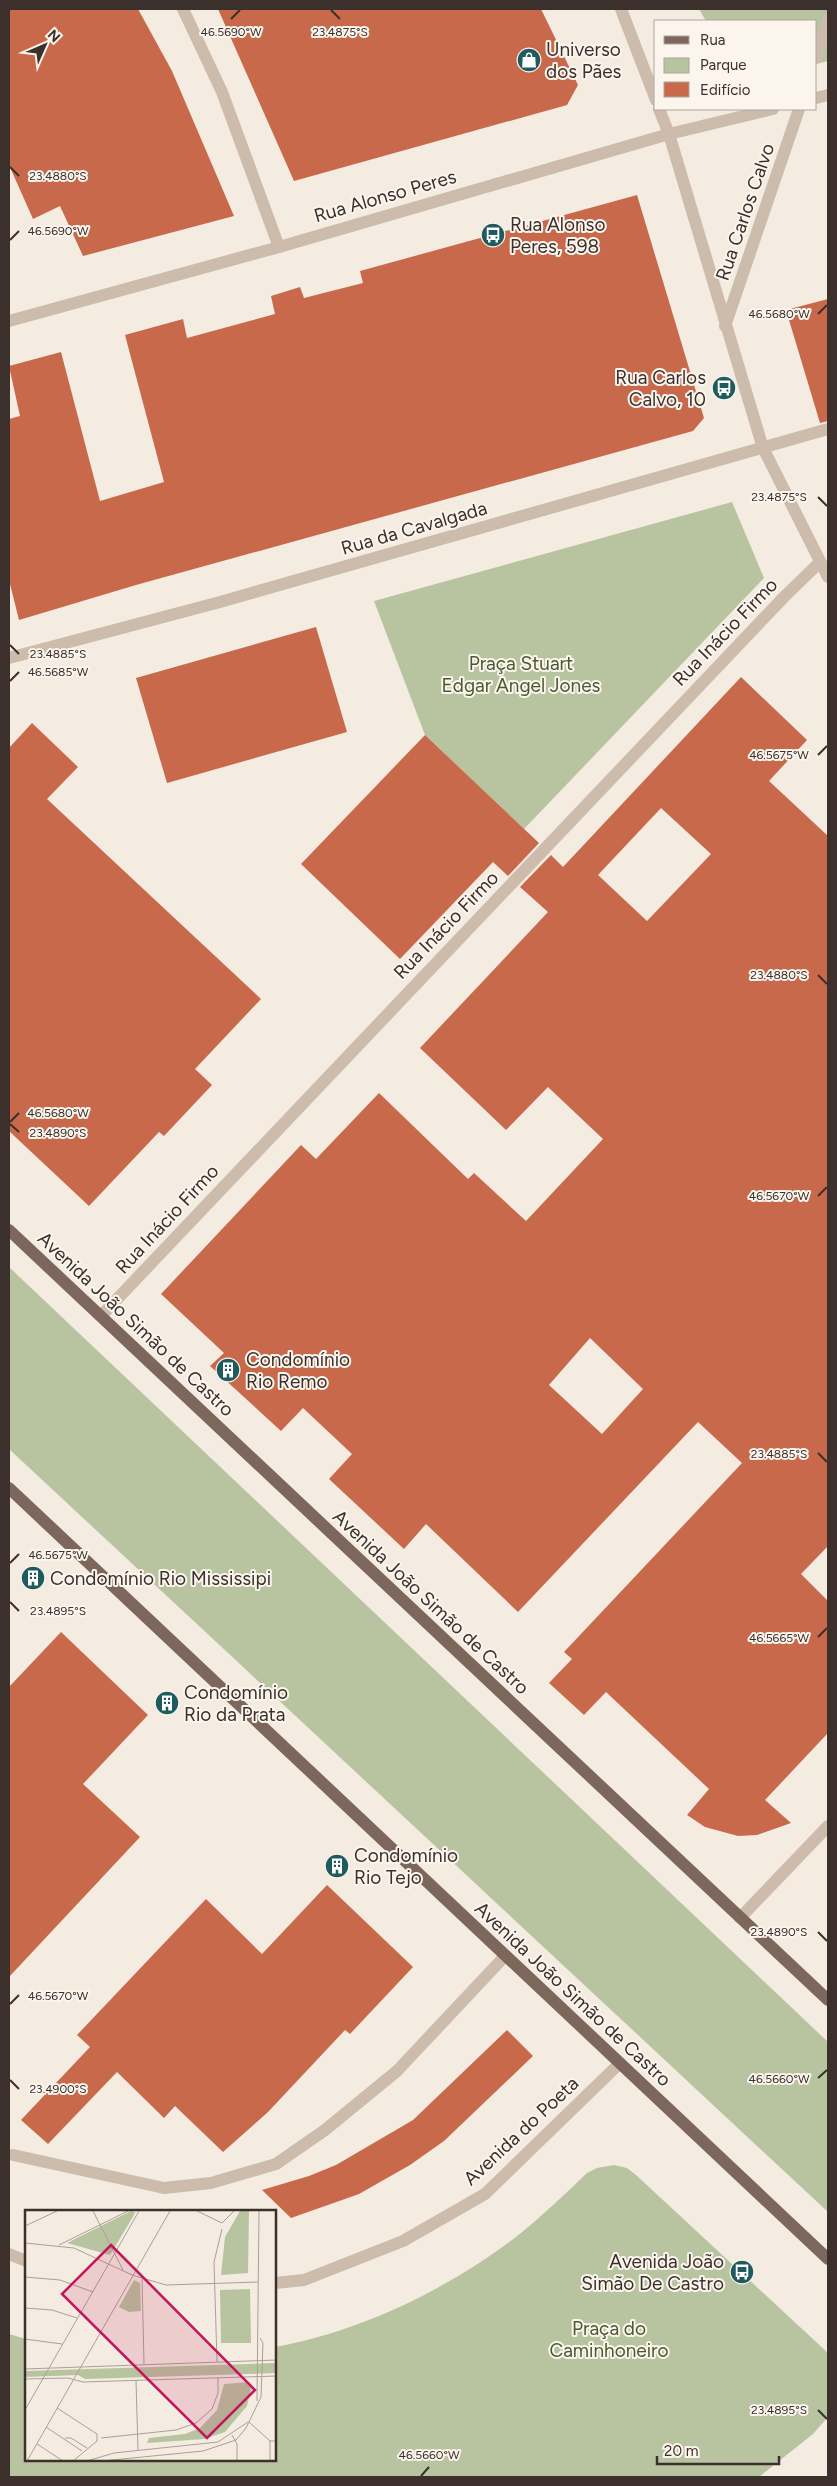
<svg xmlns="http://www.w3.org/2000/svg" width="837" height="2486" viewBox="0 0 837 2486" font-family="Figtree,sans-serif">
<rect width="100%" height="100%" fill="#f4ebe1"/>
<g fill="#b8c4a0">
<path d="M699 9H828V61L816 64V21H706Z"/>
<path d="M732 502 764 578 524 829 425 735 374 601Z"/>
<path d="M9 1267 828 2042V2212L9 1449Z"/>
<path d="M614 2165 627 2168 636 2175 828 2353V2417L813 2434 759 2477H9V2334L26 2339V2460H275V2347C362 2331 446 2290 516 2237 541 2217 564 2195 587 2173L597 2168Z"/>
</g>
<g fill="#c8694b" fill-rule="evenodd">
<path d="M9 9H138L172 71 234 216 83 256 60 206 33 219 9 165Z"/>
<path d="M218 9H541L578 85 567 105 294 181Z"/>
<path d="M637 195 704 418 693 431 136 585 19 620 9 580V419L20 416 9 366 61 352 100 501 164 482 125 335 183 319 187 338 275 314 271 296 300 287 304 298 363 283 360 271Z"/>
<path d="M828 299V421L820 423 786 310Z"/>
<path d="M316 627 347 732 167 783 136 678Z"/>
<path d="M741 677 807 740 769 781 828 836V1546L801 1574 828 1601V1733L765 1800 791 1823 757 1835 738 1836 705 1827 687 1815 709 1789 606 1692 584 1715 549 1683 572 1659 564 1652 742 1463 698 1422 518 1612 426 1524 404 1549 329 1479 352 1454 303 1408 281 1431 210 1366 224 1353 161 1294 301 1145 316 1159 379 1093 468 1179 474 1173 526 1221 603 1139 548 1087 506 1130 420 1048 548 912 520 887 551 855 563 867ZM661 808 711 854 647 921 598 875ZM590 1338 643 1389 602 1434 549 1385Z"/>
<path d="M32 723 78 767 47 799 261 999 195 1069 212 1085 164 1136 159 1132 89 1206 9 1131V748Z"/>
<path d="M425 735 539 843 508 876 493 862 400 959 301 864Z"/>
<path d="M61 1632 148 1715 83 1784 140 1837 9 1977V1687Z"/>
<path d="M327 1885 413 1967 350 2034 345 2030 268 2112 223 2152 175 2106 164 2118 117 2072 48 2144 21 2120 90 2047 77 2035 206 1899 262 1954Z"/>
<path d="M507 2030 533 2056 444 2141 410 2165 359 2194 291 2218 262 2190 309 2176 336 2165 413 2120Z"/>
</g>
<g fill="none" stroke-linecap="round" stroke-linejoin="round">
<g stroke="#cdbbac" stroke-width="12">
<path d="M183 9 222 92 279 247"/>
<path d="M621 9 656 100"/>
<path d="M816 58 828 20"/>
<path d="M816 98 828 95"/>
<path d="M659 109 669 134 763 448 828 577"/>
<path d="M9 321 279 247 669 134 773 109"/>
<path d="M725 326 799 109"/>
<path d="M9 658 220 602 828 429"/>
<path d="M101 1316 783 598 820 562"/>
<path d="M740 1918 828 1826"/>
<path d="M13 2155 164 2188 211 2183 276 2164 325 2130 397 2071 505 1956"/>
<path d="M9 2254 26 2261"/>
<path d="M275 2283 304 2280 403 2241 485 2194 620 2063"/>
</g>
<g stroke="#7d675c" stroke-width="12">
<path d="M9 1230 828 2000"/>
<path d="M9 1488 828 2259"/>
</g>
</g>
<path fill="none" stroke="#3b302b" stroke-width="2" d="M331 10 340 19M231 19 240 10M10 167 19 176M10 240 19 231M818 314 827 305M818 497 827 506M10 645 19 654M10 681 19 672M818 755 827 746M818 975 827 984M10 1122 19 1113M10 1124 19 1132M818 1196 827 1187M818 1453 827 1462M10 1563 19 1554M10 1602 19 1611M818 1637 827 1628M818 1932 827 1941M10 2004 19 1995M818 2078 827 2070M10 2080 19 2089M818 2410 827 2419M421 2476 429 2467"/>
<defs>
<g id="shop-disc" transform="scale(1.25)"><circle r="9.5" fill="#1f5a5e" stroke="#fbf5ee"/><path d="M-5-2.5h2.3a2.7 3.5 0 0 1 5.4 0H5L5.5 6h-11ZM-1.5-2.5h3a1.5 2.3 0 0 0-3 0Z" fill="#fff"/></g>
<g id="bus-disc" transform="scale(1.25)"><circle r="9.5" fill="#1f5a5e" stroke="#fbf5ee"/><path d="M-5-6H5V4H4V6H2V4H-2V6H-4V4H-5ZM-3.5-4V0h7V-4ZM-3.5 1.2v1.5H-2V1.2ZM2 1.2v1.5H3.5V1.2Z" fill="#fff"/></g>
<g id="building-disc" transform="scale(1.25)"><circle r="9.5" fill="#1f5a5e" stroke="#fbf5ee"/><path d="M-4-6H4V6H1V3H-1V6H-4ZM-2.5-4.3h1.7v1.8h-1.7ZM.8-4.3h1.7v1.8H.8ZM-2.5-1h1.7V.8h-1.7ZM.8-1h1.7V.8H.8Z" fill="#fff"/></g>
</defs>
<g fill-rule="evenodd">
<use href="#shop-disc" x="529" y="60"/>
<use href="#bus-disc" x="493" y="235"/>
<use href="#bus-disc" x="724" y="388"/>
<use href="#building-disc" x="228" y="1370"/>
<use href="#building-disc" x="33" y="1578"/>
<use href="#building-disc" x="167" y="1703"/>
<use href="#building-disc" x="337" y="1866"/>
<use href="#bus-disc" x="742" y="2272"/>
</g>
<g text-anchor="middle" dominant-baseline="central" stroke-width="4" stroke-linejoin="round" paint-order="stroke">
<g font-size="19" fill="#3b302b" stroke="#fbf5ee" text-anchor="start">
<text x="546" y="49">Universo<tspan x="546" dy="22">dos Pães</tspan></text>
<text x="510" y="224">Rua Alonso<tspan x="510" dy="22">Peres, 598</tspan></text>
<text x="706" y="377" text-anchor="end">Rua Carlos<tspan x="706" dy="22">Calvo, 10</tspan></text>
<text x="246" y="1359">Condomínio<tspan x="246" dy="22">Rio Remo</tspan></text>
<text x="50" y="1578">Condomínio Rio Mississipi</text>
<text x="184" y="1692">Condomínio<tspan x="184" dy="22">Rio da Prata</tspan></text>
<text x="354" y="1855">Condomínio<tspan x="354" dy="22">Rio Tejo</tspan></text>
<text x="724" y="2261" text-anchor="end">Avenida João<tspan x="724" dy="22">Simão De Castro</tspan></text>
</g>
<g font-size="19" fill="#3b302b" stroke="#fbf5ee">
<text transform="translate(385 196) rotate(-16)">Rua Alonso Peres</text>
<text transform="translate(745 212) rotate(-71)">Rua Carlos Calvo</text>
<text transform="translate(414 528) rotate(-16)">Rua da Cavalgada</text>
<text transform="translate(725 632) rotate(-46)">Rua Inácio Firmo</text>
<text transform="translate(446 925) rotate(-46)">Rua Inácio Firmo</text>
<text transform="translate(167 1219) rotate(-47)">Rua Inácio Firmo</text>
<text transform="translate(136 1324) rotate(43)">Avenida João Simão de Castro</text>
<text transform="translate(431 1602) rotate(43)">Avenida João Simão de Castro</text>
<text transform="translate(573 1994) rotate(43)">Avenida João Simão de Castro</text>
<text transform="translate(521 2131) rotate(-43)">Avenida do Poeta</text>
</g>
<g font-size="19" fill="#4a5a2e" stroke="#fbf5ee">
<text x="521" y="663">Praça Stuart<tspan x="521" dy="22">Edgar Angel Jones</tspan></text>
<text x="609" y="2328">Praça do<tspan x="609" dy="22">Caminhoneiro</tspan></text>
</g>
</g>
<g transform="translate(25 2210)">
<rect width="251" height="251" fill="#f4ebe1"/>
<path d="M106 1 110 2 109 5 85 45 42 33ZM215 1H224L223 63 196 65 200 27ZM109 70 115 73 116 101 104 102 94 97ZM225 79 226 133H196L195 80ZM251 153V163L60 169 53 165 0 167V161ZM223 172 226 178 222 196 200 222 179 229 122 233 124 228 160 224 175 218 192 200 199 174Z" fill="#b8c4a0"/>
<path fill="none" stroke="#aaa098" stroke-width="1" d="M68 1 98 60M172 1 197 13 209 1M0 16 32 1M0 33 49 38 107 65 141 75 233 72M34 35 103 1M0 67 35 70 68 82M117 69 119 154M0 98 27 100 52 108M0 129 37 134M192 152 189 52 197 19M0 159 252 150M0 169 43 168 58 172 252 166M111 170 113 240M232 191 234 1M32 198 72 224V231L48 251M0 200 114 1M224 212 245 231H252M21 217 57 241M207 225 212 234V251M40 228H46L62 238M76 228 151 220 171 213 187 199 193 183V168M12 234 38 251M2 251 145 1M62 251 89 243 193 232 223 212M77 251 178 241 211 230 221 218 236 187 238 133 235 128M245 251V231"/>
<path fill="#c2185b" fill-opacity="0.15" stroke="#c2185b" stroke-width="2.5" d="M86 35 230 180 182 228 37 84Z"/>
<rect width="251" height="251" fill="none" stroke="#3b302b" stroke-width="2.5"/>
</g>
<g font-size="12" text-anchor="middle" fill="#3b302b" stroke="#fbf5ee" stroke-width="4" stroke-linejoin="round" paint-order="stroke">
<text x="231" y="36">46.5690°W</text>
<text x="340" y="36">23.4875°S</text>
<text x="58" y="180">23.4880°S</text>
<text x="58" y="235">46.5690°W</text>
<text x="779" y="318">46.5680°W</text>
<text x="779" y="501">23.4875°S</text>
<text x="58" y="658">23.4885°S</text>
<text x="58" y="676">46.5685°W</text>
<text x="779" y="759">46.5675°W</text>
<text x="779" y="979">23.4880°S</text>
<text x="58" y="1117">46.5680°W</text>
<text x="58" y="1137">23.4890°S</text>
<text x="779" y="1200">46.5670°W</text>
<text x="779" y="1458">23.4885°S</text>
<text x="58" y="1559">46.5675°W</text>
<text x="58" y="1615">23.4895°S</text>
<text x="779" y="1642">46.5665°W</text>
<text x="779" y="1936">23.4890°S</text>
<text x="58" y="2000">46.5670°W</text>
<text x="779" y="2083">46.5660°W</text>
<text x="58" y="2093">23.4900°S</text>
<text x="779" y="2414">23.4895°S</text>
<text x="429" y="2459">46.5660°W</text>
</g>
<rect width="837" height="2486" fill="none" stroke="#3b302b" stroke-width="20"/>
<rect x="654" y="20" width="162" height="90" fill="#fbf5ee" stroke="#aea6a0"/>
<rect x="664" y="36" width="25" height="8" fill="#7d675c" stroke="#aea6a0"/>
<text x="700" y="45" font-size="15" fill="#3b302b">Rua</text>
<rect x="664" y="58" width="25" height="15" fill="#b8c4a0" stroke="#aea6a0"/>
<text x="700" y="70" font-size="15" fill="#3b302b">Parque</text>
<rect x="664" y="82" width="25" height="15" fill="#c8694b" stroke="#aea6a0"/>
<text x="700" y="95" font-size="15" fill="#3b302b">Edifício</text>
<g transform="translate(45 45) rotate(45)" stroke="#fbf5ee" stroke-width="4" paint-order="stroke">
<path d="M0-4L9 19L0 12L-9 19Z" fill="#3b302b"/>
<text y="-8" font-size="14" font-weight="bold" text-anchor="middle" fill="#3b302b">N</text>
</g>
<path d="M657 2456v8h122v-8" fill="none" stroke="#3b302b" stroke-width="2.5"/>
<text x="664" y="2456" font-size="15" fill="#3b302b" stroke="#fbf5ee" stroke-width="4" paint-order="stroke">20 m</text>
</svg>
